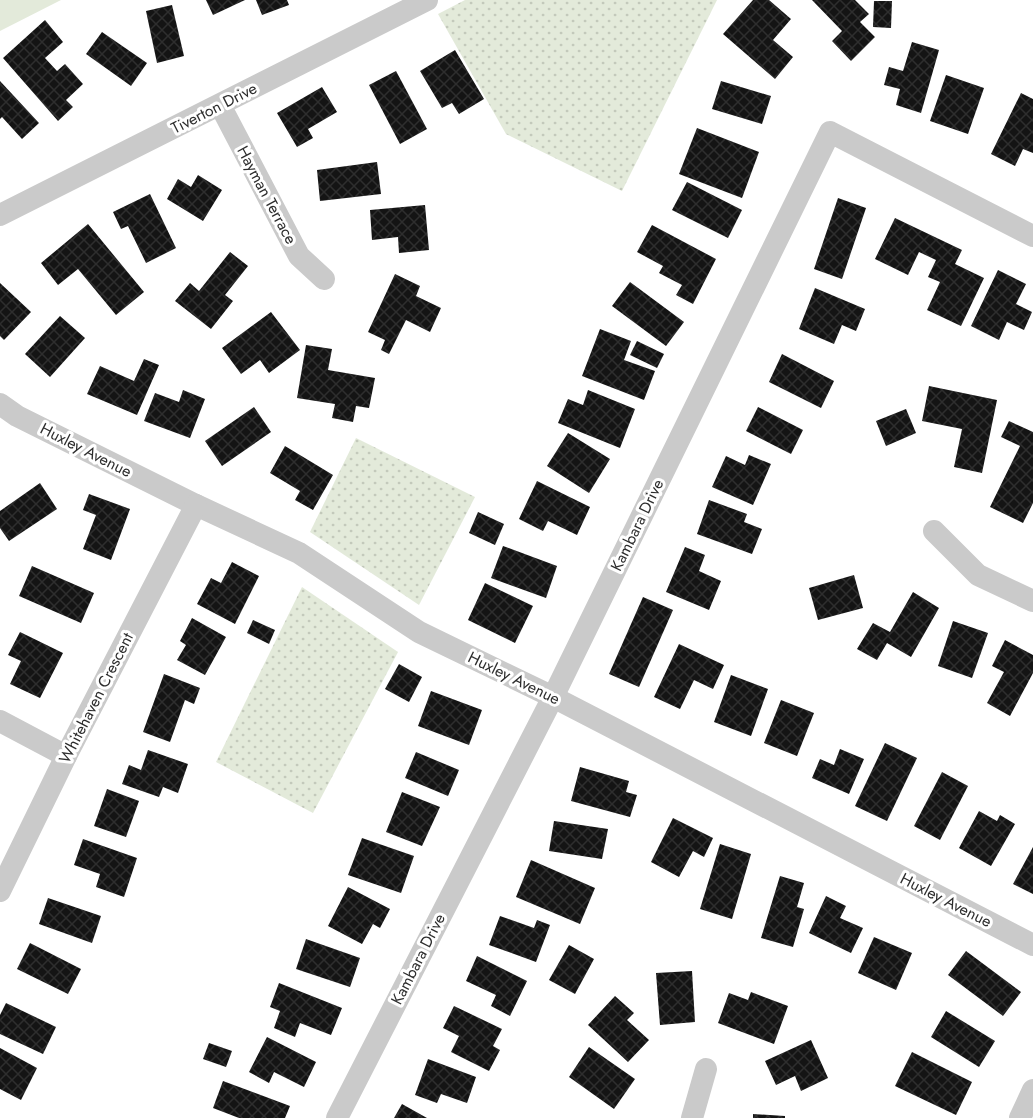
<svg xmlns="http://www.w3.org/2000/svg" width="1033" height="1118" viewBox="0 0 1033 1118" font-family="Jost,sans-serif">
<defs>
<pattern id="park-dots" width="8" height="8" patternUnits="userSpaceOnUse" patternTransform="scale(1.5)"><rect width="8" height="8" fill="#e3eada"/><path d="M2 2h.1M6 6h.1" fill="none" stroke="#c3c9bb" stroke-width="1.8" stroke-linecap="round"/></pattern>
<pattern id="building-cross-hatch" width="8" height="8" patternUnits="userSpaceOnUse" patternTransform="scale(1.5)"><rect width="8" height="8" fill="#141414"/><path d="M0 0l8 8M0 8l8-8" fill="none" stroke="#2e2e2e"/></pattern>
</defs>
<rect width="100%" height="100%" fill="#fff"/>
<path fill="#e3eada" d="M0 0H61L0 31Z"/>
<g fill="url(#park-dots)">
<path d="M465 0H717L622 191 506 134 438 14Z"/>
<path d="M356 438 475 497 419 605 310 532Z"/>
<path d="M302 587 398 652 313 813 216 762Z"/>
</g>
<g fill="url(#building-cross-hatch)">
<path d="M206 0H245L213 15Z"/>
<path d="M256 0H287L289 5 262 15Z"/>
<path d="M753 0H769L791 19 773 40 793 57 775 79 723 34Z"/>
<path d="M812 0H855L869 14 860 22 875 37 851 61 832 41 842 31Z"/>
<path d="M874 1H892L891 28 873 27Z"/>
<path d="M172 5 184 56 157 63 146 11Z"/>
<path d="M45 20 63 42 45 58 57 71 65 64 83 84 66 100 73 107 58 121 3 58Z"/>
<path d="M102 32 147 63 131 86 86 54Z"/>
<path d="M912 42 939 50 921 113 896 105 900 89 884 85 889 67 903 71Z"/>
<path d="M455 50 484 99 459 114 452 103 442 108 420 71Z"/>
<path d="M396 71 427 129 400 144 369 85Z"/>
<path d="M946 75 984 88 968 134 930 121Z"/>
<path d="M0 81 39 123 22 139 2 117 0 119Z"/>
<path d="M721 81 771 96 762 124 712 109Z"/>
<path d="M322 87 337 112 308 129 313 138 297 147 277 113Z"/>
<path d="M1021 93 1033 99V153L1023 149 1015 166 991 154Z"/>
<path d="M697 128 759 152 742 198 679 174Z"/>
<path d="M377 162 381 194 320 201 317 170Z"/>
<path d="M198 175 222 190 203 221 167 199 178 179 191 187Z"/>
<path d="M687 182 742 210 728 238 672 210Z"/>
<path d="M150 194 176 248 146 263 128 226 121 229 113 212Z"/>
<path d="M838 198 866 208 842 279 814 269Z"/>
<path d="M425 205 429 250 399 253 398 237 372 240 370 210Z"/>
<path d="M895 218 962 250 955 264 984 278 961 326 927 310 940 282 928 277 936 260 919 252 908 275 875 259Z"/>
<path d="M88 224 144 292 116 315 78 269 58 285 41 263Z"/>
<path d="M652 225 716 259 693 304 676 295 682 285 659 273 663 266 637 252Z"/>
<path d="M230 252 248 266 225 295 233 301 211 329 175 301 190 283 199 291Z"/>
<path d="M998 270 1026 284 1016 304 1032 312 1024 330 1007 322 999 340 971 326Z"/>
<path d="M395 274 420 286 416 296 441 308 430 332 406 320 389 354 381 350 385 340 368 332Z"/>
<path d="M630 282 684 322 666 346 612 306Z"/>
<path d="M0 283 31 312 4 340 0 336Z"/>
<path d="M815 288 865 309 856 331 842 325 834 344 799 329Z"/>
<path d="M271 312 300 350 269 373 260 360 241 374 222 348Z"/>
<path d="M60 316 85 338 50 377 25 354Z"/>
<path d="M600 329 631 341 624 360 655 371 644 400 582 376Z"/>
<path d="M637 341 664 354 657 368 630 355Z"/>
<path d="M306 345 332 349 328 370 375 378 369 408 356 406 353 422 332 418 335 404 297 398Z"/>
<path d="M782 354 834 381 821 408 769 382Z"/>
<path d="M144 359 159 365 137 415 87 394 100 366 134 381Z"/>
<path d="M929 386 997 400 982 473 954 467 962 429 922 421Z"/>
<path d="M183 390 205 399 190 438 144 421 155 393 179 402Z"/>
<path d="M588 390 635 409 620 448 558 423 568 399 583 405Z"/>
<path d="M254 407 271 432 222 466 205 441Z"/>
<path d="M758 407 803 430 791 454 746 431Z"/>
<path d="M906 409 916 433 886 446 876 421Z"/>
<path d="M1009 421 1033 432V503L1023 523 990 507 1020 446 1001 437Z"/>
<path d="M568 433 610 459 589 493 547 466Z"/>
<path d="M285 446 333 475 313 510 295 500 300 491 270 473Z"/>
<path d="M749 455 771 464 753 505 712 487 726 456 745 465Z"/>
<path d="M537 481 590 507 577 535 548 521 543 531 519 519Z"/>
<path d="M40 483 57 509 9 541 0 528V511Z"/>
<path d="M89 494 130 509 111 560 83 549 96 515 83 510Z"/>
<path d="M709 500 747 514 744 522 762 529 752 554 697 534Z"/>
<path d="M478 512 504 524 495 545 469 533Z"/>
<path d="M503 546 557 566 546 598 491 578Z"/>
<path d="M685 547 705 555 699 571 721 581 709 610 666 592Z"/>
<path d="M232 562 259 576 235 624 197 604 211 578 221 583Z"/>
<path d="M32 566 94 593 81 623 19 596Z"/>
<path d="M854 575 863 608 818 620 809 588Z"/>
<path d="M485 583 533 606 515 643 468 620Z"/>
<path d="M913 592 939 608 911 657 887 643 877 660 857 649 873 623 890 632Z"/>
<path d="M643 597 673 610 639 687 609 674Z"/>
<path d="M192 618 226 637 205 675 177 660 186 645 180 641Z"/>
<path d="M253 620 275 630 269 644 247 633Z"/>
<path d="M953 621 988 633 972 678 938 666Z"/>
<path d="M20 632 63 653 40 698 10 684 21 661 8 655Z"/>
<path d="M1005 640 1033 655V673L1010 716 987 703 1004 672 992 666Z"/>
<path d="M679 644 724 665 713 689 694 680 680 709 654 697Z"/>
<path d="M399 664 422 677 409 702 385 689Z"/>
<path d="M164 674 200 688 194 704 185 700 170 742 143 732Z"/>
<path d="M731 675 768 689 751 736 714 722Z"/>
<path d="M431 691 482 710 469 745 418 726Z"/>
<path d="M781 700 814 713 797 756 764 743Z"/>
<path d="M885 743 917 758 887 821 855 806Z"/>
<path d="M840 749 864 759 849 794 812 778 820 759 834 765Z"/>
<path d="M148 750 188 764 178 793 163 787 159 797 122 784 129 765 141 770Z"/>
<path d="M416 752 459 770 448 796 405 778Z"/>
<path d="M580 767 629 781 626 792 637 795 630 817 571 801Z"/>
<path d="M942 772 968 786 940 840 914 826Z"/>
<path d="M107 789 139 801 126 837 94 826Z"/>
<path d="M402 792 440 807 422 846 386 832Z"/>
<path d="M979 811 997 821 1000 815 1015 824 991 866 959 848Z"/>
<path d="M673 818 713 838 704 857 693 851 679 877 651 862Z"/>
<path d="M554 821 608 829 602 859 549 851Z"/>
<path d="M362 838 414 856 401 893 348 875Z"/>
<path d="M83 839 137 858 124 897 96 887 100 874 74 865Z"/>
<path d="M720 844 751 854 732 919 700 909Z"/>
<path d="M1033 847V894L1013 884Z"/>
<path d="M531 860 595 888 580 924 516 897Z"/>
<path d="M780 876 804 883 797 907 804 909 793 947 761 938Z"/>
<path d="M348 887 390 909 380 928 373 924 362 944 328 926Z"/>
<path d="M826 896 846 906 840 918 863 928 851 953 809 933Z"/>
<path d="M48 898 101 916 92 943 39 924Z"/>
<path d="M500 916 534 928 537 920 550 925 536 962 489 945Z"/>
<path d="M874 937 912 953 896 990 858 973Z"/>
<path d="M306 939 360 958 350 987 296 969Z"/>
<path d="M30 943 81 969 68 994 17 969Z"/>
<path d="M569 945 594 959 575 994 549 980Z"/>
<path d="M966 951 1021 992 1003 1016 948 975Z"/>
<path d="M477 956 527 981 510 1016 491 1006 496 995 466 981Z"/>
<path d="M692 971 695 1022 660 1025 656 973Z"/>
<path d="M279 983 342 1008 331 1035 300 1023 295 1037 274 1028 280 1011 270 1007Z"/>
<path d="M751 992 788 1006 774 1044 718 1023 729 993 748 1000Z"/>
<path d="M615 996 634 1013 627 1020 649 1040 628 1062 588 1025Z"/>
<path d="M6 1003 56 1027 43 1054 0 1034V1015Z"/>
<path d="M454 1006 502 1029 493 1046 500 1050 489 1071 451 1052 459 1036 443 1028Z"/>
<path d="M946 1011 995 1041 979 1067 931 1037Z"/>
<path d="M267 1037 316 1062 304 1087 274 1072 269 1083 249 1072Z"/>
<path d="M811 1040 828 1078 801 1091 795 1076 776 1085 765 1061Z"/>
<path d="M209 1043 232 1051 226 1067 203 1059Z"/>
<path d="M589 1047 635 1079 614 1109 569 1077Z"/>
<path d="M0 1048 37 1068 21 1100 0 1089Z"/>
<path d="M912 1052 972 1082 956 1115 895 1086Z"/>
<path d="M428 1059 476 1077 467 1103 441 1094 437 1103 415 1095Z"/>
<path d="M223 1081 290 1106 285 1118H239L213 1108Z"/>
<path d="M402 1104 427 1118H394Z"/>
<path d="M753 1114 785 1116V1118H753Z"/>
</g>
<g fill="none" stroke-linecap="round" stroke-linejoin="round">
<g stroke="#cacaca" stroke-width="22">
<path d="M220 105 299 256 324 279"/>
<path d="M0 215 427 0"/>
<path d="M0 404 17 416 196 505 299 553 419 632 553 697 1033 945"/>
<path d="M934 531 978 575 1033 601"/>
<path d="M0 721 66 756"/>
<path d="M0 891 66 756 196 505"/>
<path d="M337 1118 553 697 830 132 1033 236"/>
<path d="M692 1118 706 1069"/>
<path d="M1020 1118 1033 1090"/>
</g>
</g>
<g text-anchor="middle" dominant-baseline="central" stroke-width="6" stroke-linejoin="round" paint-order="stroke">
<g font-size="16" fill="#2d2d2d" stroke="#fff">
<text transform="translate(214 108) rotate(-27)">Tiverton Drive</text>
<text transform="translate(267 195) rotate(62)">Hayman Terrace</text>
<text transform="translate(86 450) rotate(27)">Huxley Avenue</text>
<text transform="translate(637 525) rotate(-64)">Kambara Drive</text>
<text transform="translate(514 678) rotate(26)">Huxley Avenue</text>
<text transform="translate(96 698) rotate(-63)">Whitehaven Crescent</text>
<text transform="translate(946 900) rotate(27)">Huxley Avenue</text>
<text transform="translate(418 959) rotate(-63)">Kambara Drive</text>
</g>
</g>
</svg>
